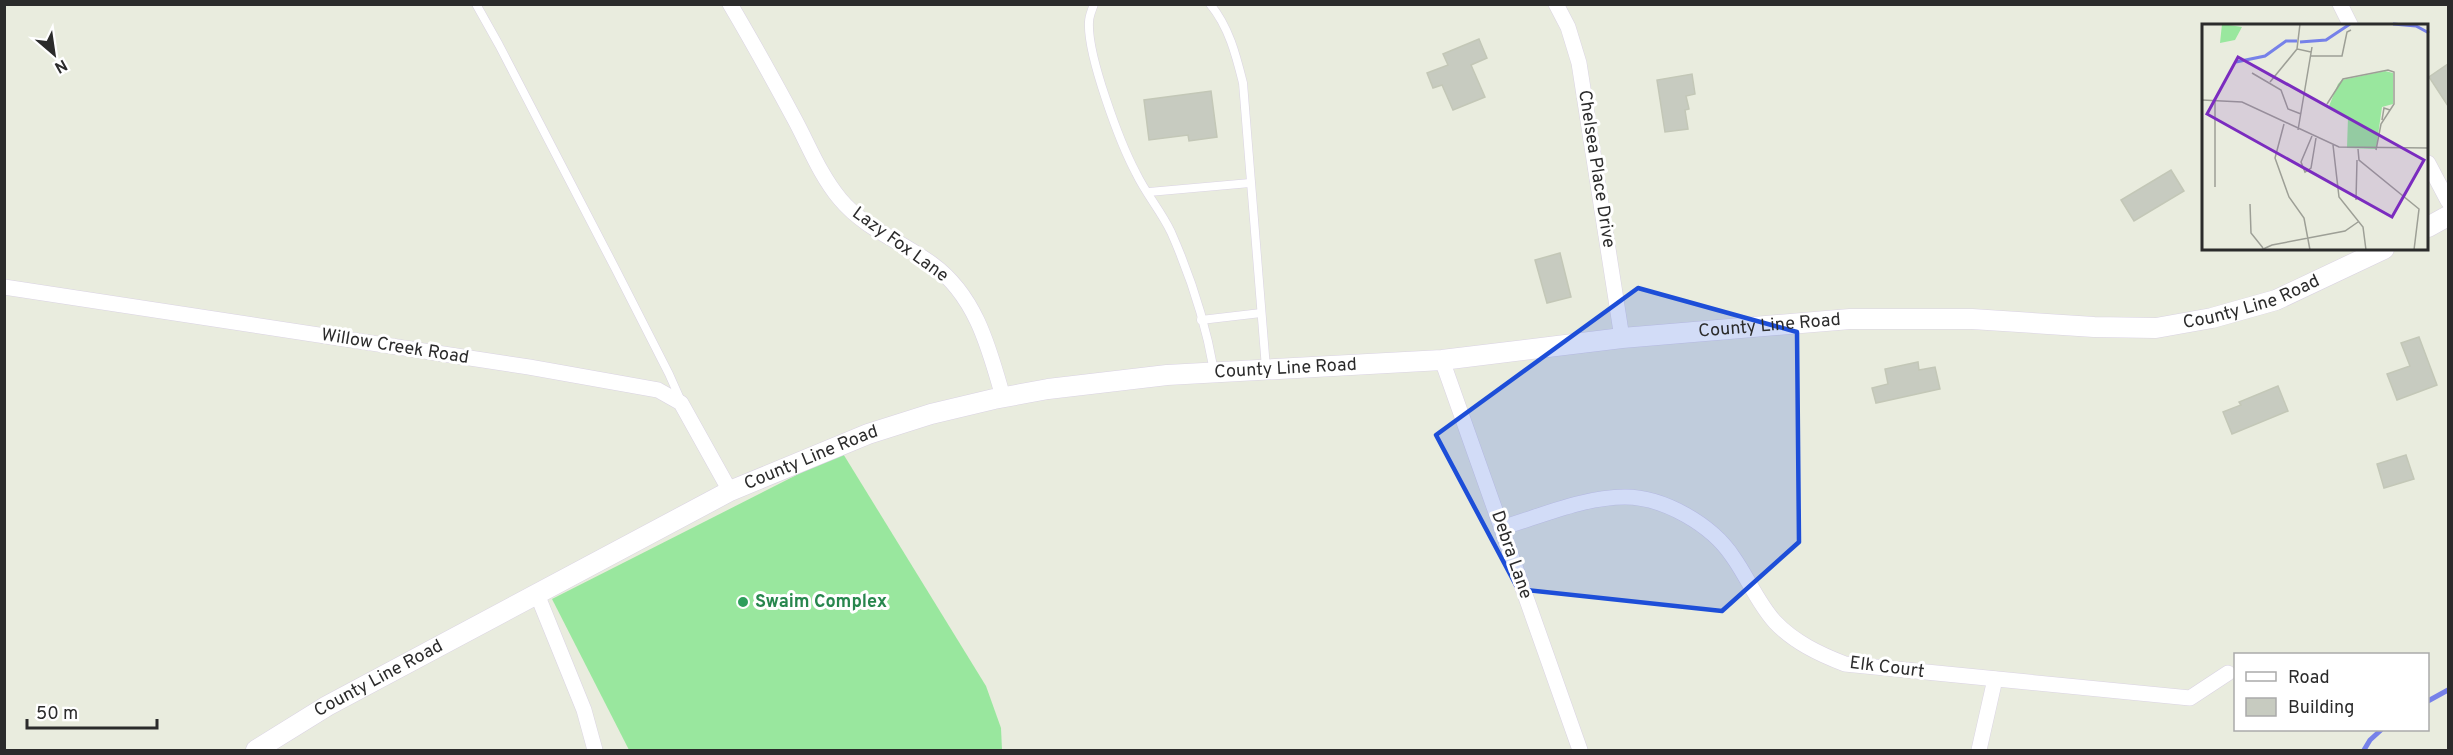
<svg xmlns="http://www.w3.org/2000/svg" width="2453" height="755" viewBox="0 0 2453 755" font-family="Overpass,sans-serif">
<rect width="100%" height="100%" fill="#e9ecde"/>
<path fill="#99e79e" d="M842 452 986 686 1001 728 1002 750H629L552 599Z"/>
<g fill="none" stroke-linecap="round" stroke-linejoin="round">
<g stroke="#7681e9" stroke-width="5">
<path d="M2428 701 2448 690"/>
<path d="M2364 750 2370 740 2381 730"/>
</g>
</g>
<g fill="#c7cbc0" stroke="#c3c7b7" stroke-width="1.5">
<path d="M1479 39 1487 58 1471 65 1485 97 1453 110 1442 85 1433 88 1427 73 1448 65 1443 54Z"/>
<path d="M2448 64V106L2429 77Z"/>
<path d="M1692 74 1695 94 1686 96 1689 109 1685 110 1688 129 1665 132 1657 80Z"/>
<path d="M1211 91 1217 137 1189 141 1188 135 1149 140 1144 100Z"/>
<path d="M2171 170 2184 191 2134 221 2121 200Z"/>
<path d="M1560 253 1571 297 1547 303 1535 260Z"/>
<path d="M2419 337 2437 385 2397 400 2387 374 2410 366 2401 343Z"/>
<path d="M1918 362 1919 370 1935 367 1940 389 1876 403 1872 388 1888 384 1885 369Z"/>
<path d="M2278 386 2288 411 2232 434 2223 412 2241 405 2239 402Z"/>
<path d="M2406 455 2414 479 2384 488 2377 464Z"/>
</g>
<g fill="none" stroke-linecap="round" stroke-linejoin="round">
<g stroke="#dad3e3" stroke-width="9">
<g id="service">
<path d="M476 4 499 45 616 270 669 374 681 401"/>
<path d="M1094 4C1092 10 1089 16 1089 22 1087 55 1120 143 1136 173 1146 194 1161 211 1171 232 1190 275 1206 325 1214 371"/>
<path d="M1210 4C1229 27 1236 55 1243 83L1266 368"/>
<path d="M1149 192 1250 183"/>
<path d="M1201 320 1261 313"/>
</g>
</g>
<g stroke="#dad3e3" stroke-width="16">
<g id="minor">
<path d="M730 4C753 43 774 81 795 120 809 146 820 175 840 199 865 229 901 241 932 264 976 296 989 348 1003 397"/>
<path d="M1556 4 1568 27 1579 63 1622 338"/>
<path d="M2340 4 2351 26"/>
<path d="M2428 163 2448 201"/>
<path d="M4 287 529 367 658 390 681 403 730 491"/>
<path d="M1442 360 1580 750"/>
<path d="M1501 528C1541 516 1584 497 1625 497 1664 497 1712 525 1733 557 1748 578 1757 602 1775 622 1794 642 1819 654 1845 664L2190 698 2228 673"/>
<path d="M537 594 584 710 595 750"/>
<path d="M1979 750 1995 679"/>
</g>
</g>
<g stroke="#dad3e3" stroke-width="21">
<g id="tertiary">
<path d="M2428 227 2448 216"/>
<path id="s1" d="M256 750 327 706 730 491 868 434 931 414 994 399 1048 389 1167 375 1442 360 1622 338 1850 319H1972L2094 327 2156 328 2212 318 2276 300 2384 249"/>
</g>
</g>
<use href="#service" stroke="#fff" stroke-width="8"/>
<use href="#minor" stroke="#fff" stroke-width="15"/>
<use href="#tertiary" stroke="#fff" stroke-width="20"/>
</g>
<path fill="#1d4ed8" fill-opacity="0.2" stroke="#1d4ed8" stroke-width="4.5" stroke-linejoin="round" d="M1638 288 1797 332 1799 542 1722 611 1518 589 1436 435Z"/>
<circle fill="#2e9e5b" stroke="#fff" stroke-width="2" cx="743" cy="602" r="6"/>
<g text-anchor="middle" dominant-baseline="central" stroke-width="6" stroke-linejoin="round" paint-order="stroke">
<g font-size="18" fill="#2b2b2b" stroke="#fff">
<text transform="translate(1596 169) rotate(81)">Chelsea Place Drive</text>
<text transform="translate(900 245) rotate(36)">Lazy Fox Lane</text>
<text stroke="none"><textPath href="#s1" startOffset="2086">County Line Road</textPath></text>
<text stroke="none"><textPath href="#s1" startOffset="1600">County Line Road</textPath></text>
<text transform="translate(395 347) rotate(9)">Willow Creek Road</text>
<text stroke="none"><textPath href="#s1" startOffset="1114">County Line Road</textPath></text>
<text stroke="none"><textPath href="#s1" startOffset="628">County Line Road</textPath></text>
<text transform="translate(1511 555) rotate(71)">Debra Lane</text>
<text transform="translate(1887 668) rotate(7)">Elk Court</text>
<text stroke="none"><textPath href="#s1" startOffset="142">County Line Road</textPath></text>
</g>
<g font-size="18" font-weight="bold" fill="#27864d" stroke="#fff" text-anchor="start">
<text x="755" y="602">Swaim Complex</text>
</g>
</g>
<g transform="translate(2202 24)">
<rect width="226" height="226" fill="#e9ecde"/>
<path d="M20 0 40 3 33 16 18 19ZM183 47 191 49V80L180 83 174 125 145 124 146 93 127 82 136 60 140 56Z" fill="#99e79e"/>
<path fill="none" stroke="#7681e9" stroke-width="3" d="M191 0 214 2 227 9M98 18 124 16 148 0M34 38 63 32 84 17H95"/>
<path fill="none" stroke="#9d9f96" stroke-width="1.5" d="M98 0 95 25 109 28M109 32H140L145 8 149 6M50 49 79 66 86 85 99 90M68 58 95 25M13 74V163M0 76 40 78 137 123 227 124M125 80 141 55 186 46 192 48V80L179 100 174 126M180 96 182 84 188 86M82 100 73 134 87 173 102 194 108 226M96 106 110 23M110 112 99 138 103 148 109 144 114 114M131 121 137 173 161 203 164 226M156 125 157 136 217 185 212 226M154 176 155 136M48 180 49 209 61 224M59 226 70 221 143 207 156 198"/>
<path fill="#7b2cbf" fill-opacity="0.15" stroke="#7b2cbf" stroke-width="3" d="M36 33 222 136 190 193 5 90Z"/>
<rect width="226" height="226" fill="none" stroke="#2b2b2b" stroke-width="3"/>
</g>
<rect width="2453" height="755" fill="none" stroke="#2b2b2b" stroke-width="12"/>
<rect x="2234" y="653" width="195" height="78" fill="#ffffff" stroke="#aaaaaa" stroke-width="1.5"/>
<rect x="2246" y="672" width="30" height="9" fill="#ffffff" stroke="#aaaaaa" stroke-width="1.5"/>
<text x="2288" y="683" font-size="18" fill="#2b2b2b">Road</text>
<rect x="2246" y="698" width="30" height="18" fill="#c7cbc0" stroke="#aaaaaa" stroke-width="1.5"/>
<text x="2288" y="713" font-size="18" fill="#2b2b2b">Building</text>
<g transform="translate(54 54) rotate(151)" stroke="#ffffff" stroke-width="4.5" paint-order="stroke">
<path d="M0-4.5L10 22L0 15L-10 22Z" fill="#2b2b2b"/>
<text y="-9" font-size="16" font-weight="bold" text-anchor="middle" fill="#2b2b2b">N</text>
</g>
<path d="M27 719v9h130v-9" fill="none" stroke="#2b2b2b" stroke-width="3"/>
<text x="36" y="719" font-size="18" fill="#2b2b2b" stroke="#ffffff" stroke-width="4.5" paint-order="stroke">50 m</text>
</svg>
